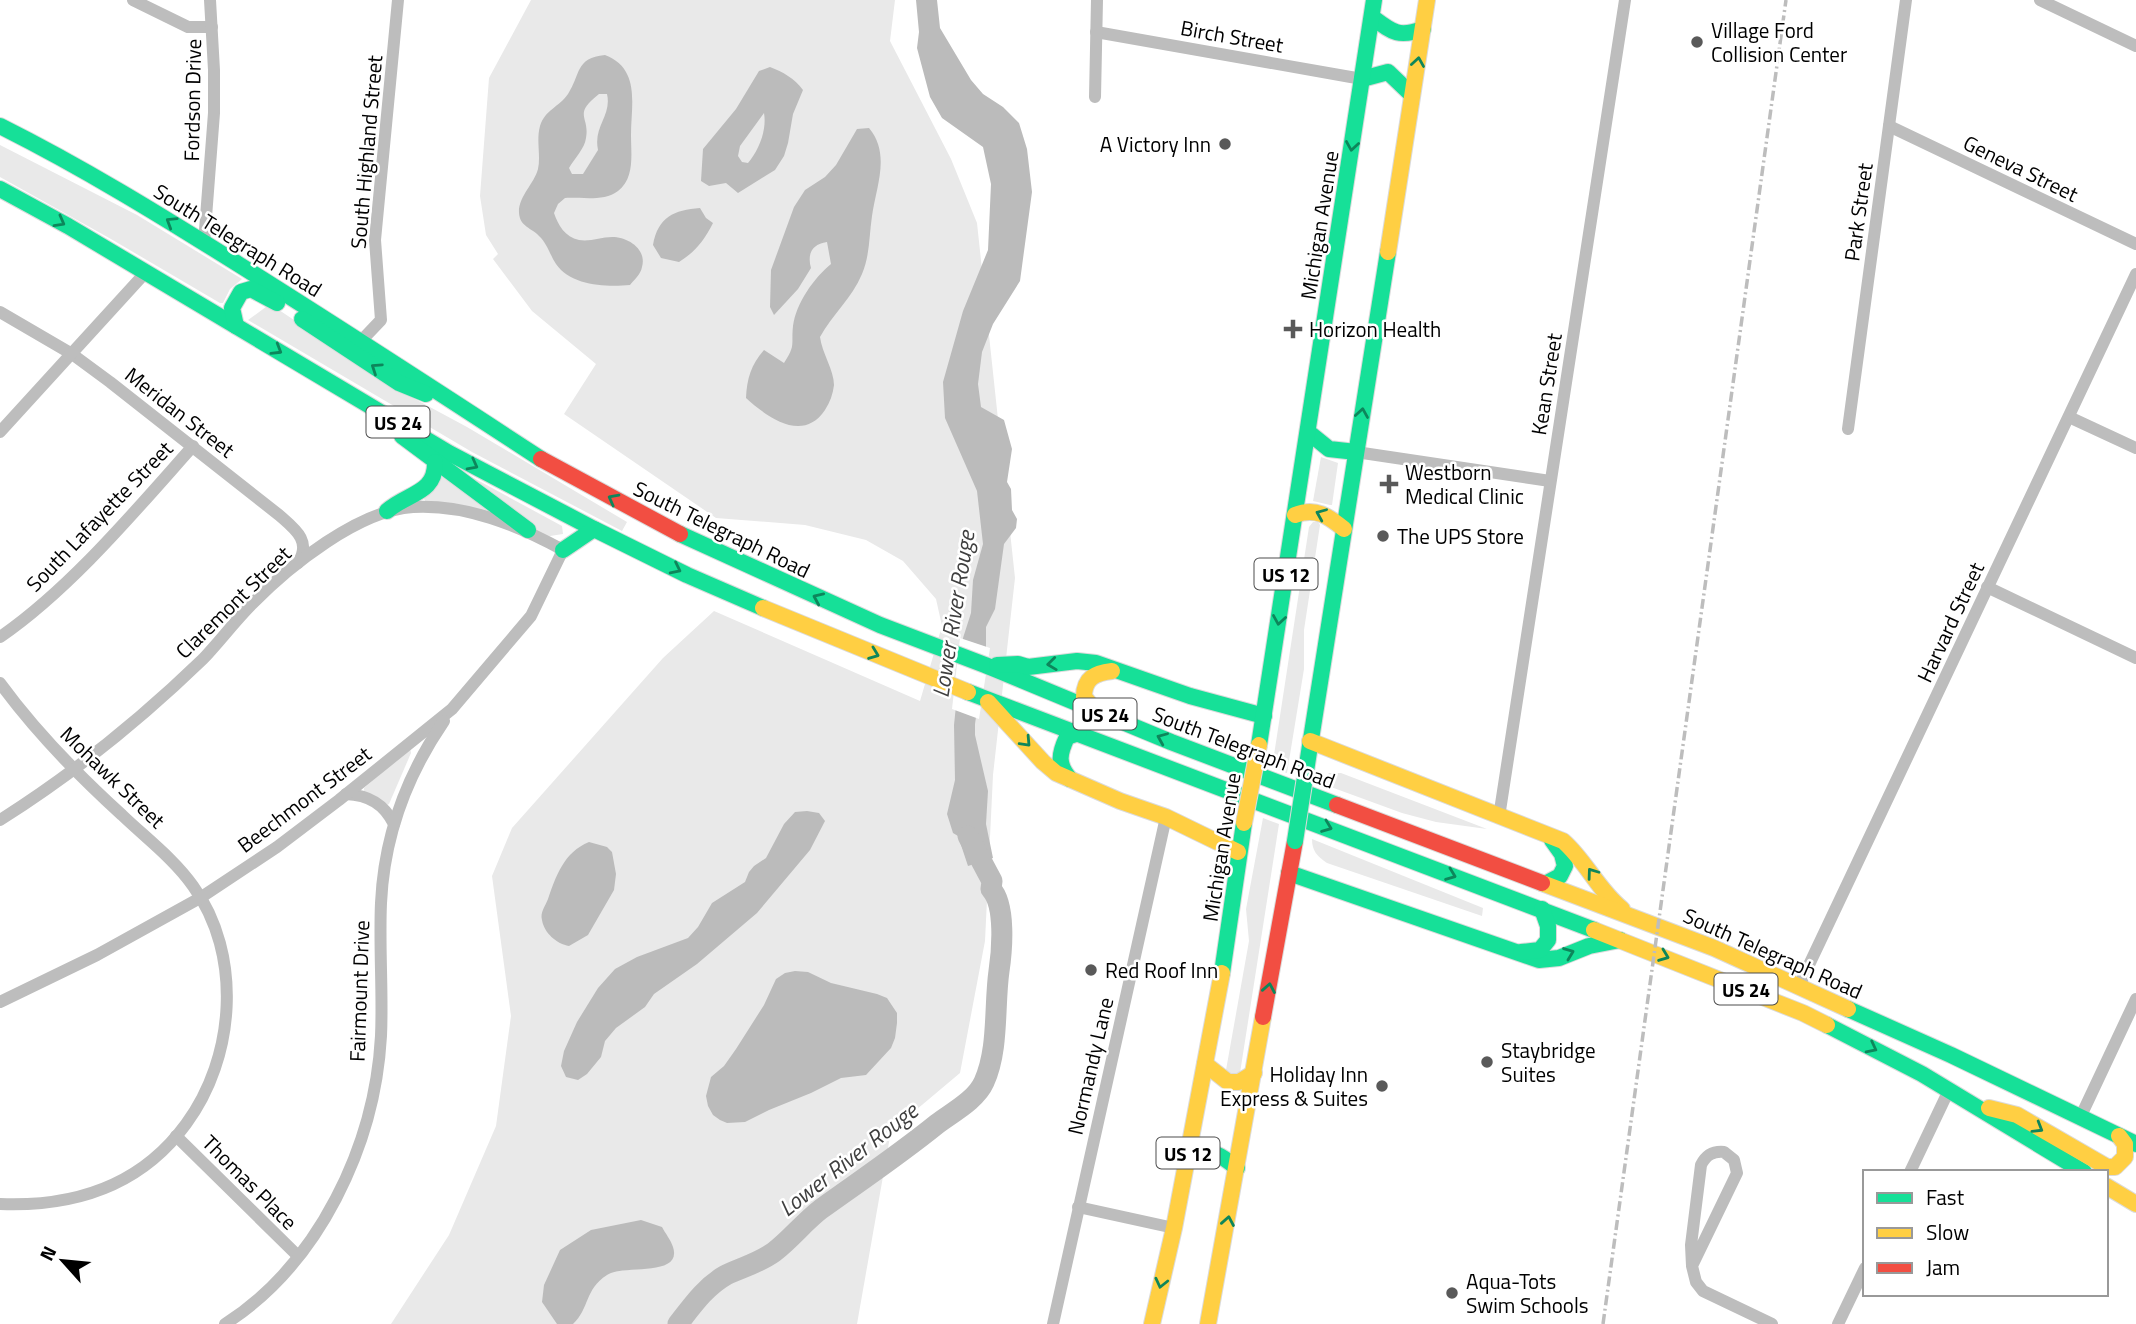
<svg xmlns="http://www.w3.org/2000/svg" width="2136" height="1324" viewBox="0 0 2136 1324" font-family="'Titillium Web',sans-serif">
<rect width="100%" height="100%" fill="#fff"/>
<g fill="#e9e9e9">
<path d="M531 0H895L890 41 951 159 977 223 1015 578 993 775 985 941 960 1073 891 1131 857 1324H391L449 1235 496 1126 511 1016 492 876 512 828 663 658 714 611 920 701 942 626 936 599 903 561 866 540 805 525 716 518 564 414 596 364 532 311 493 259 498 254 486 235 480 196 489 78Z"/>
<path d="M0 145 137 215 242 279 230 289 223 303H220L111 239 0 177Z"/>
<path d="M270 304 402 392 467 427 627 522 622 531 472 452 248 320Z"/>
<path d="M1321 457 1338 463 1332 505H1330L1313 501Z"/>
<path d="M470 476 562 526 563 534 550 536 542 535Z"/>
<path d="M442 477 493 511 426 502 424 499Z"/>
<path d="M1313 522H1318L1320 525 1304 630V669L1287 773 1272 768 1309 527Z"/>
<path d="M410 748 411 753 389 804 387 805 364 793V788Z"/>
<path d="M1329 773H1341L1487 829 1436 822 1402 813 1320 783Z"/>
<path d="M1263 818 1279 824 1240 1073 1228 1076 1226 1070 1249 941 1246 909Z"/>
<path d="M1312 839 1483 908 1482 916 1327 863C1317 856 1312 851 1312 839Z"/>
</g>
<g fill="#bbb" fill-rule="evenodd">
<path d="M916 0H937L940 28 971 80 983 94 1003 107 1019 123 1027 149 1032 192 1020 281 993 324 982 352 978 384 981 407 1004 420 1012 449 1007 482 1011 489 1012 510 1017 519 1016 528 1004 544 995 609 986 627V647L975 724V735L988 791 986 824 993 858 968 866 958 836 953 833 947 814 955 780 954 725 963 638 971 613 973 580 983 544 977 491 945 418 943 382 963 311 988 250 991 184 983 147 942 118 930 97 917 48 919 32Z"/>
<path d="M605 55C641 69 631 105 631 135 631 154 635 178 618 191 604 202 581 197 565 198L558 204 554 213C558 225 565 237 579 240 590 242 601 237 612 237 628 237 647 249 642 267 641 274 634 280 630 285 606 287 571 286 556 264 550 255 547 243 539 236 532 228 520 227 519 213 518 197 534 184 538 169 541 155 536 141 540 126 545 110 559 107 568 94 581 74 575 58 605 55ZM599 94H607C612 116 593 126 598 150L583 174H572L569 168C574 159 585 148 586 138 590 116 572 115 599 94Z"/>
<path d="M770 67C783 72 794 78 803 90L793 114 788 143 784 156 775 170 738 193 726 183 709 186 701 181 703 149 736 109 759 71ZM764 113C767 130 759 150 748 163L742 162 738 156 740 146Z"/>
<path d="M869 128C891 154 876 187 872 216 869 236 870 255 862 274 852 298 832 315 820 337 822 353 834 370 834 385 833 394 830 402 825 410 803 443 768 418 746 398 747 378 751 365 764 350L784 363C796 345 791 345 793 326 796 303 814 278 831 264L827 242C812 244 807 254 811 268L798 289 774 315 770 307 771 270 794 207 805 190 825 177 836 165 857 129Z"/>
<path d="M700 208 706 218 713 223C704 241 695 252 679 262L661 258 653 245C658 217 674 210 700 208Z"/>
<path d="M807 811 819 813 825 821 810 850 757 913 697 964 654 994 645 1007 616 1028 605 1041 601 1057 587 1074 578 1080 566 1077 561 1066 564 1051 577 1022 598 988 615 969 637 957 688 938 698 927 712 903 745 882 749 872 754 866 766 858 784 824 795 812Z"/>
<path d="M589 842 607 847 612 852 616 874 614 890 588 935 569 946C557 944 544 933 542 920 540 912 545 907 548 899 556 876 564 852 589 842Z"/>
<path d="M795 971 808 972 831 983 877 994 887 998 897 1013V1023L895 1038 891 1048 866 1075 841 1078 811 1093 769 1110 745 1122 727 1123 720 1120 713 1115 708 1106 706 1096 711 1077 724 1066 736 1049 764 1005 776 979 785 973Z"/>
<path d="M641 1220 662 1227C665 1233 671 1240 673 1247 683 1278 622 1264 607 1275 584 1290 590 1308 573 1324H557L542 1302 544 1285 560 1250 591 1230Z"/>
</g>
<path fill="#fff" d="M960 638 990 648 979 719 952 709Z"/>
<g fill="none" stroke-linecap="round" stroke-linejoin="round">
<path stroke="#bbb" stroke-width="21" d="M678 1324C692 1306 706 1286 726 1275 743 1267 759 1263 774 1252 791 1239 804 1222 821 1209 860 1181 900 1154 937 1124 953 1112 976 1100 984 1082 999 1049 994 1006 999 971 1002 951 1006 905 991 889L992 881 968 836"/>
<g stroke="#dbdbdb" stroke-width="18">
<g id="fast">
<path d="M1372 17C1392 32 1398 38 1423 29"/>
<path d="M1362 79 1388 72 1412 95"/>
<path d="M0 126C82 167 160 215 238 264 340 328 440 393 541 459"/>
<path d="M0 189 68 226 449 453 594 529 687 575 763 608"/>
<path d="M302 319 399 383 426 394"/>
<path d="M236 326 232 308 241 292 251 289 277 303"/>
<path d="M1308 432 1329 449 1356 452"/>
<path d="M402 436 528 530"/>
<path d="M387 511C407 493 436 494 435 462"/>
<path d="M680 534 880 625 985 665 1171 742 1337 805"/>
<path d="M563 550 594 529"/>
<path d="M997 665 1018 664 1028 667 1077 661 1096 663 1190 696 1264 716"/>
<path d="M968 692 1594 930"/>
<path d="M1259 745 1374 0"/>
<path d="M1306 771 1388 252"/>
<path d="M1070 779C1057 764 1059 754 1067 737L1079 733"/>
<path d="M1289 873 1539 960 1559 958 1589 946 1620 940"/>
<path d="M1545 884 1560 876 1565 866 1562 854 1552 840"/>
<path d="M1521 952 1540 950 1548 940V926L1542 909"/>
<path d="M1222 973 1244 823"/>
<path d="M1848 1009 1951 1055 2136 1144"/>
<path d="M1827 1025 1922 1074 2084 1172"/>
<path d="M1189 1152C1210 1148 1221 1155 1237 1168"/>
</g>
</g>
<g stroke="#dbdbdb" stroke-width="18">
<g id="slow">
<path d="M1388 252 1427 0"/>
<path d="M1295 515C1316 507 1328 516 1344 529"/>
<path d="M763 608 968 692"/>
<path d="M988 702 1043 762 1056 773 1120 801 1166 817 1238 852"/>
<path d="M1095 710 1084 697C1084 678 1095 673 1112 671"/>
<path d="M1310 741 1563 841C1586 861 1598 890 1622 909"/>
<path d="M1542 883 1714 948 1848 1009"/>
<path d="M1594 930 1803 1013 1827 1025"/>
<path d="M1205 1064 1228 1082H1239L1254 1073"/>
<path d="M1989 1108 2017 1115 2107 1167H2115L2125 1157V1144L2119 1136"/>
<path d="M2106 1186 2136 1204"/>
<path d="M1152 1324 1174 1228 1222 973"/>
<path d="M1208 1324 1263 1017"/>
</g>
</g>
<g stroke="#dbdbdb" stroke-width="18">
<g id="jam">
<path d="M541 459 680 534"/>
<path d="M1337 805 1542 883"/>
<path d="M1263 1017 1295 841"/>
</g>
</g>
<g stroke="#bdbdbd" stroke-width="12">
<path d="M133 0 188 27H212"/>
<path d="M2040 0 2136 46"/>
<path d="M1096 32 1362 79"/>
<path d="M1095 97 1097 0"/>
<path d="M1889 126 2136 244"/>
<path d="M204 243 214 113V70L210 0"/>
<path d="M0 312 72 354 110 382 279 515C295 529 312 541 298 563"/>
<path d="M361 341 381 320 375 240 398 0"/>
<path d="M2069 417 2136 448"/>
<path d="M1848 429 1906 0"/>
<path d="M0 432 146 272"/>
<path d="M1356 452 1550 481"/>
<path d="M1987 587 2136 658"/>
<path d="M0 637C70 589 136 510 193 446"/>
<path d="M0 683C35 731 78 775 122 815 146 838 174 859 193 886 243 955 235 1058 186 1124 140 1187 74 1207 0 1204"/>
<path d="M346 794C369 795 384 804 394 824"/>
<path d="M1499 817 1625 0"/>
<path d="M0 820C73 774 141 719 203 659 220 641 235 621 252 604 289 566 359 510 413 507 466 504 517 525 563 550L531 616 452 709 339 800 277 847 200 898 97 955 0 1002"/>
<path d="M1799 986 2136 274"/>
<path d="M2080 1118 2136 999"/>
<path d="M176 1136 298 1256"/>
<path d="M1910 1172 1949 1090"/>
<path d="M1078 1207 1174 1228"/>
<path d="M1692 1266 1691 1245 1701 1165C1706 1155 1713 1151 1724 1152L1734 1160 1737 1173 1692 1266 1696 1282 1703 1291 1772 1324"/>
<path d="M225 1324C319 1264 375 1145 381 1036 383 992 379 948 381 903 384 837 407 775 444 721"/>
<path d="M1053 1324 1166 817"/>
<path d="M1838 1324 1865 1268"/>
</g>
<use href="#fast" stroke="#16e098" stroke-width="16"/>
<use href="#slow" stroke="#ffcf43" stroke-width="16"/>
<use href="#jam" stroke="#f24e42" stroke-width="16"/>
<path stroke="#bdbdbd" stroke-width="3.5" stroke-dasharray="10 3.5 2 3.5" stroke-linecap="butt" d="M1603 1324 1786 0"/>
<g stroke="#dbdbdb" stroke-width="18" stroke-linecap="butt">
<path id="fast-bridge" d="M1295 841 1306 771"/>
</g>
<g stroke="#dbdbdb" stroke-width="18" stroke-linecap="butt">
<path id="slow-bridge" d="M1244 823 1259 745"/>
</g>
<use href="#fast-bridge" stroke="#16e098" stroke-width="16"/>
<use href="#slow-bridge" stroke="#ffcf43" stroke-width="16"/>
</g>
<defs><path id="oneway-chevron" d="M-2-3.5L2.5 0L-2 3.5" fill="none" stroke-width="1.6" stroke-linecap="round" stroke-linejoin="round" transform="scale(1.75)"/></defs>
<g stroke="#0d865b">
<use href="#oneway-chevron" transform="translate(1418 62) rotate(-81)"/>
<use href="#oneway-chevron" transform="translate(1352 146) rotate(99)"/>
<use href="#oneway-chevron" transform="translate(60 222) rotate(29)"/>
<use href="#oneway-chevron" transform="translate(171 222) rotate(-148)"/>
<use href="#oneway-chevron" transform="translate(277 350) rotate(31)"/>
<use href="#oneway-chevron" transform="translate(376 368) rotate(-146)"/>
<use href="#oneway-chevron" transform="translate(1362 413) rotate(-81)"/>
<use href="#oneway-chevron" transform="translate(473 465) rotate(28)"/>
<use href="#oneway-chevron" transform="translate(613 499) rotate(-152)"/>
<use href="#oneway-chevron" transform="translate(1321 514) rotate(-157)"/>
<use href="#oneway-chevron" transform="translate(676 569) rotate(26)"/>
<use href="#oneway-chevron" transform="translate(818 598) rotate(-156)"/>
<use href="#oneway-chevron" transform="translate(1279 620) rotate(99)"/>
<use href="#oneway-chevron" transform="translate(874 654) rotate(21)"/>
<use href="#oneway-chevron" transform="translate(1052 664) rotate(173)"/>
<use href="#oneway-chevron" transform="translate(1162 738) rotate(-157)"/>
<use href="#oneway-chevron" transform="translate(1026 742) rotate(47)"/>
<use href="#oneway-chevron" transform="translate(1327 827) rotate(21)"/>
<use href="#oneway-chevron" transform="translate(1592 873) rotate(-126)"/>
<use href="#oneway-chevron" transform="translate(1451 875) rotate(21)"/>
<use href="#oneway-chevron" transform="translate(1569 953) rotate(-21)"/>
<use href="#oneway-chevron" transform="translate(1664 956) rotate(21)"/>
<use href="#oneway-chevron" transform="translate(1269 988) rotate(-80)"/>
<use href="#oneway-chevron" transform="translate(1872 1048) rotate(27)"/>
<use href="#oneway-chevron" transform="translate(2038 1128) rotate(31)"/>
<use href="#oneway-chevron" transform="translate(1228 1221) rotate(-80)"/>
<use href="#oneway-chevron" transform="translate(1161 1283) rotate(103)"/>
</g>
<g fill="#595959" stroke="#fff" stroke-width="2.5">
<circle cx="1697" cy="42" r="7"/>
<circle cx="1225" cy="144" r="7"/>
<path d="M1289.5 318.5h7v7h7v7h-7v7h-7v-7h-7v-7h7z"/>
<path d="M1385.5 473.5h7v7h7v7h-7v7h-7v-7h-7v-7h7z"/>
<circle cx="1383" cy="536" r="7"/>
<circle cx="1091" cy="970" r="7"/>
<circle cx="1487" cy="1062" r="7"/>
<circle cx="1382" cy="1086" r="7"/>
<circle cx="1452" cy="1293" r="7"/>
</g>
<g text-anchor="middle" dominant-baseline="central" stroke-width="5" stroke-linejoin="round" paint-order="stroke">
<g fill="#fff" stroke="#4c4c4c" stroke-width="2">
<rect x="366.5" y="406.5" width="63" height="31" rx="5"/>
<rect x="1254.5" y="558.5" width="63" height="31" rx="5"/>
<rect x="1073.5" y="698.5" width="63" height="31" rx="5"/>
<rect x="1714.5" y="973.5" width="63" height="31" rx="5"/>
<rect x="1156.5" y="1137.5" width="63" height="31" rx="5"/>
</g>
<g font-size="19" font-weight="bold" fill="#000">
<text x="398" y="422">US 24</text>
<text x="1286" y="574">US 12</text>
<text x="1105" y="714">US 24</text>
<text x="1746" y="989">US 24</text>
<text x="1188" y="1153">US 12</text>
</g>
<g font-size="21" fill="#000" stroke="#fff" text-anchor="start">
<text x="1711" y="30">Village Ford<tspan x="1711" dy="24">Collision Center</tspan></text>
<text x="1211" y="144" text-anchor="end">A Victory Inn</text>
<text x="1309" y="329">Horizon Health</text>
<text x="1405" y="472">Westborn<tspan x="1405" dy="24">Medical Clinic</tspan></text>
<text x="1397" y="536">The UPS Store</text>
<text x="1105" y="970">Red Roof Inn</text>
<text x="1501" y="1050">Staybridge<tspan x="1501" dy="24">Suites</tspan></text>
<text x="1368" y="1074" text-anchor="end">Holiday Inn<tspan x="1368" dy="24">Express &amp; Suites</tspan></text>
<text x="1466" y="1281">Aqua-Tots<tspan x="1466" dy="24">Swim Schools</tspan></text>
</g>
<g font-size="21" fill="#000" stroke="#fff">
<text transform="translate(1232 36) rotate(10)">Birch Street</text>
<text transform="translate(192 100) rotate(-89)">Fordson Drive</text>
<text transform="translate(366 152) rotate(-85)">South Highland Street</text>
<text transform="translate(2021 168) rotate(26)">Geneva Street</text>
<text transform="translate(1858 212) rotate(-82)">Park Street</text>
<text transform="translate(1319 225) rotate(-81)">Michigan Avenue</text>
<text transform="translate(238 240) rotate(32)">South Telegraph Road</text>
<text transform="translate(1546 384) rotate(-81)">Kean Street</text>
<text transform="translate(180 412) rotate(38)">Meridan Street</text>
<text transform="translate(99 516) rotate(-46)">South Lafayette Street</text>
<text transform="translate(722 529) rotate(26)">South Telegraph Road</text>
<text transform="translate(233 602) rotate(-44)">Claremont Street</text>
<text transform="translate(1950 622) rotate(-65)">Harvard Street</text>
<text transform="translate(1244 747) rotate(21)">South Telegraph Road</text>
<text transform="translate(113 777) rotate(44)">Mohawk Street</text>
<text transform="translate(304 799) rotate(-37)">Beechmont Street</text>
<text transform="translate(1221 847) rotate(-81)">Michigan Avenue</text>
<text transform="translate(1773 953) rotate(24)">South Telegraph Road</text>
<text transform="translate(359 991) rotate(-88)">Fairmount Drive</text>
<text transform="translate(1090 1066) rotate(-77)">Normandy Lane</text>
<text transform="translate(250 1182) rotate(45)">Thomas Place</text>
</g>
<g font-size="23" font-style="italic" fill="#3f3f3f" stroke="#fff">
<text transform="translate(953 614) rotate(-81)">Lower River Rouge</text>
<text transform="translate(848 1159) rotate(-38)">Lower River Rouge</text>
</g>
</g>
<rect x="1863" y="1170" width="245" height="126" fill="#ffffff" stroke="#999999" stroke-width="2"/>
<rect x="1877" y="1193" width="35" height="10" fill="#16e098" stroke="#999999" stroke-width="2"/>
<text x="1926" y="1205" font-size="21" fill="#000000">Fast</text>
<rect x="1877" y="1228" width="35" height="10" fill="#ffcf43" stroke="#999999" stroke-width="2"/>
<text x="1926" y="1240" font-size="21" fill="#000000">Slow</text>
<rect x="1877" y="1263" width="35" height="10" fill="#f24e42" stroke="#999999" stroke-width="2"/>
<text x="1926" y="1275" font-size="21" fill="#000000">Jam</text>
<g transform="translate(63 1261) rotate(297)" stroke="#ffffff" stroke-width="5" paint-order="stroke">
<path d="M0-5L12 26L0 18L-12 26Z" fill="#000000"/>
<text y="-10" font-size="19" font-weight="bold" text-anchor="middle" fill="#000000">N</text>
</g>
</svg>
